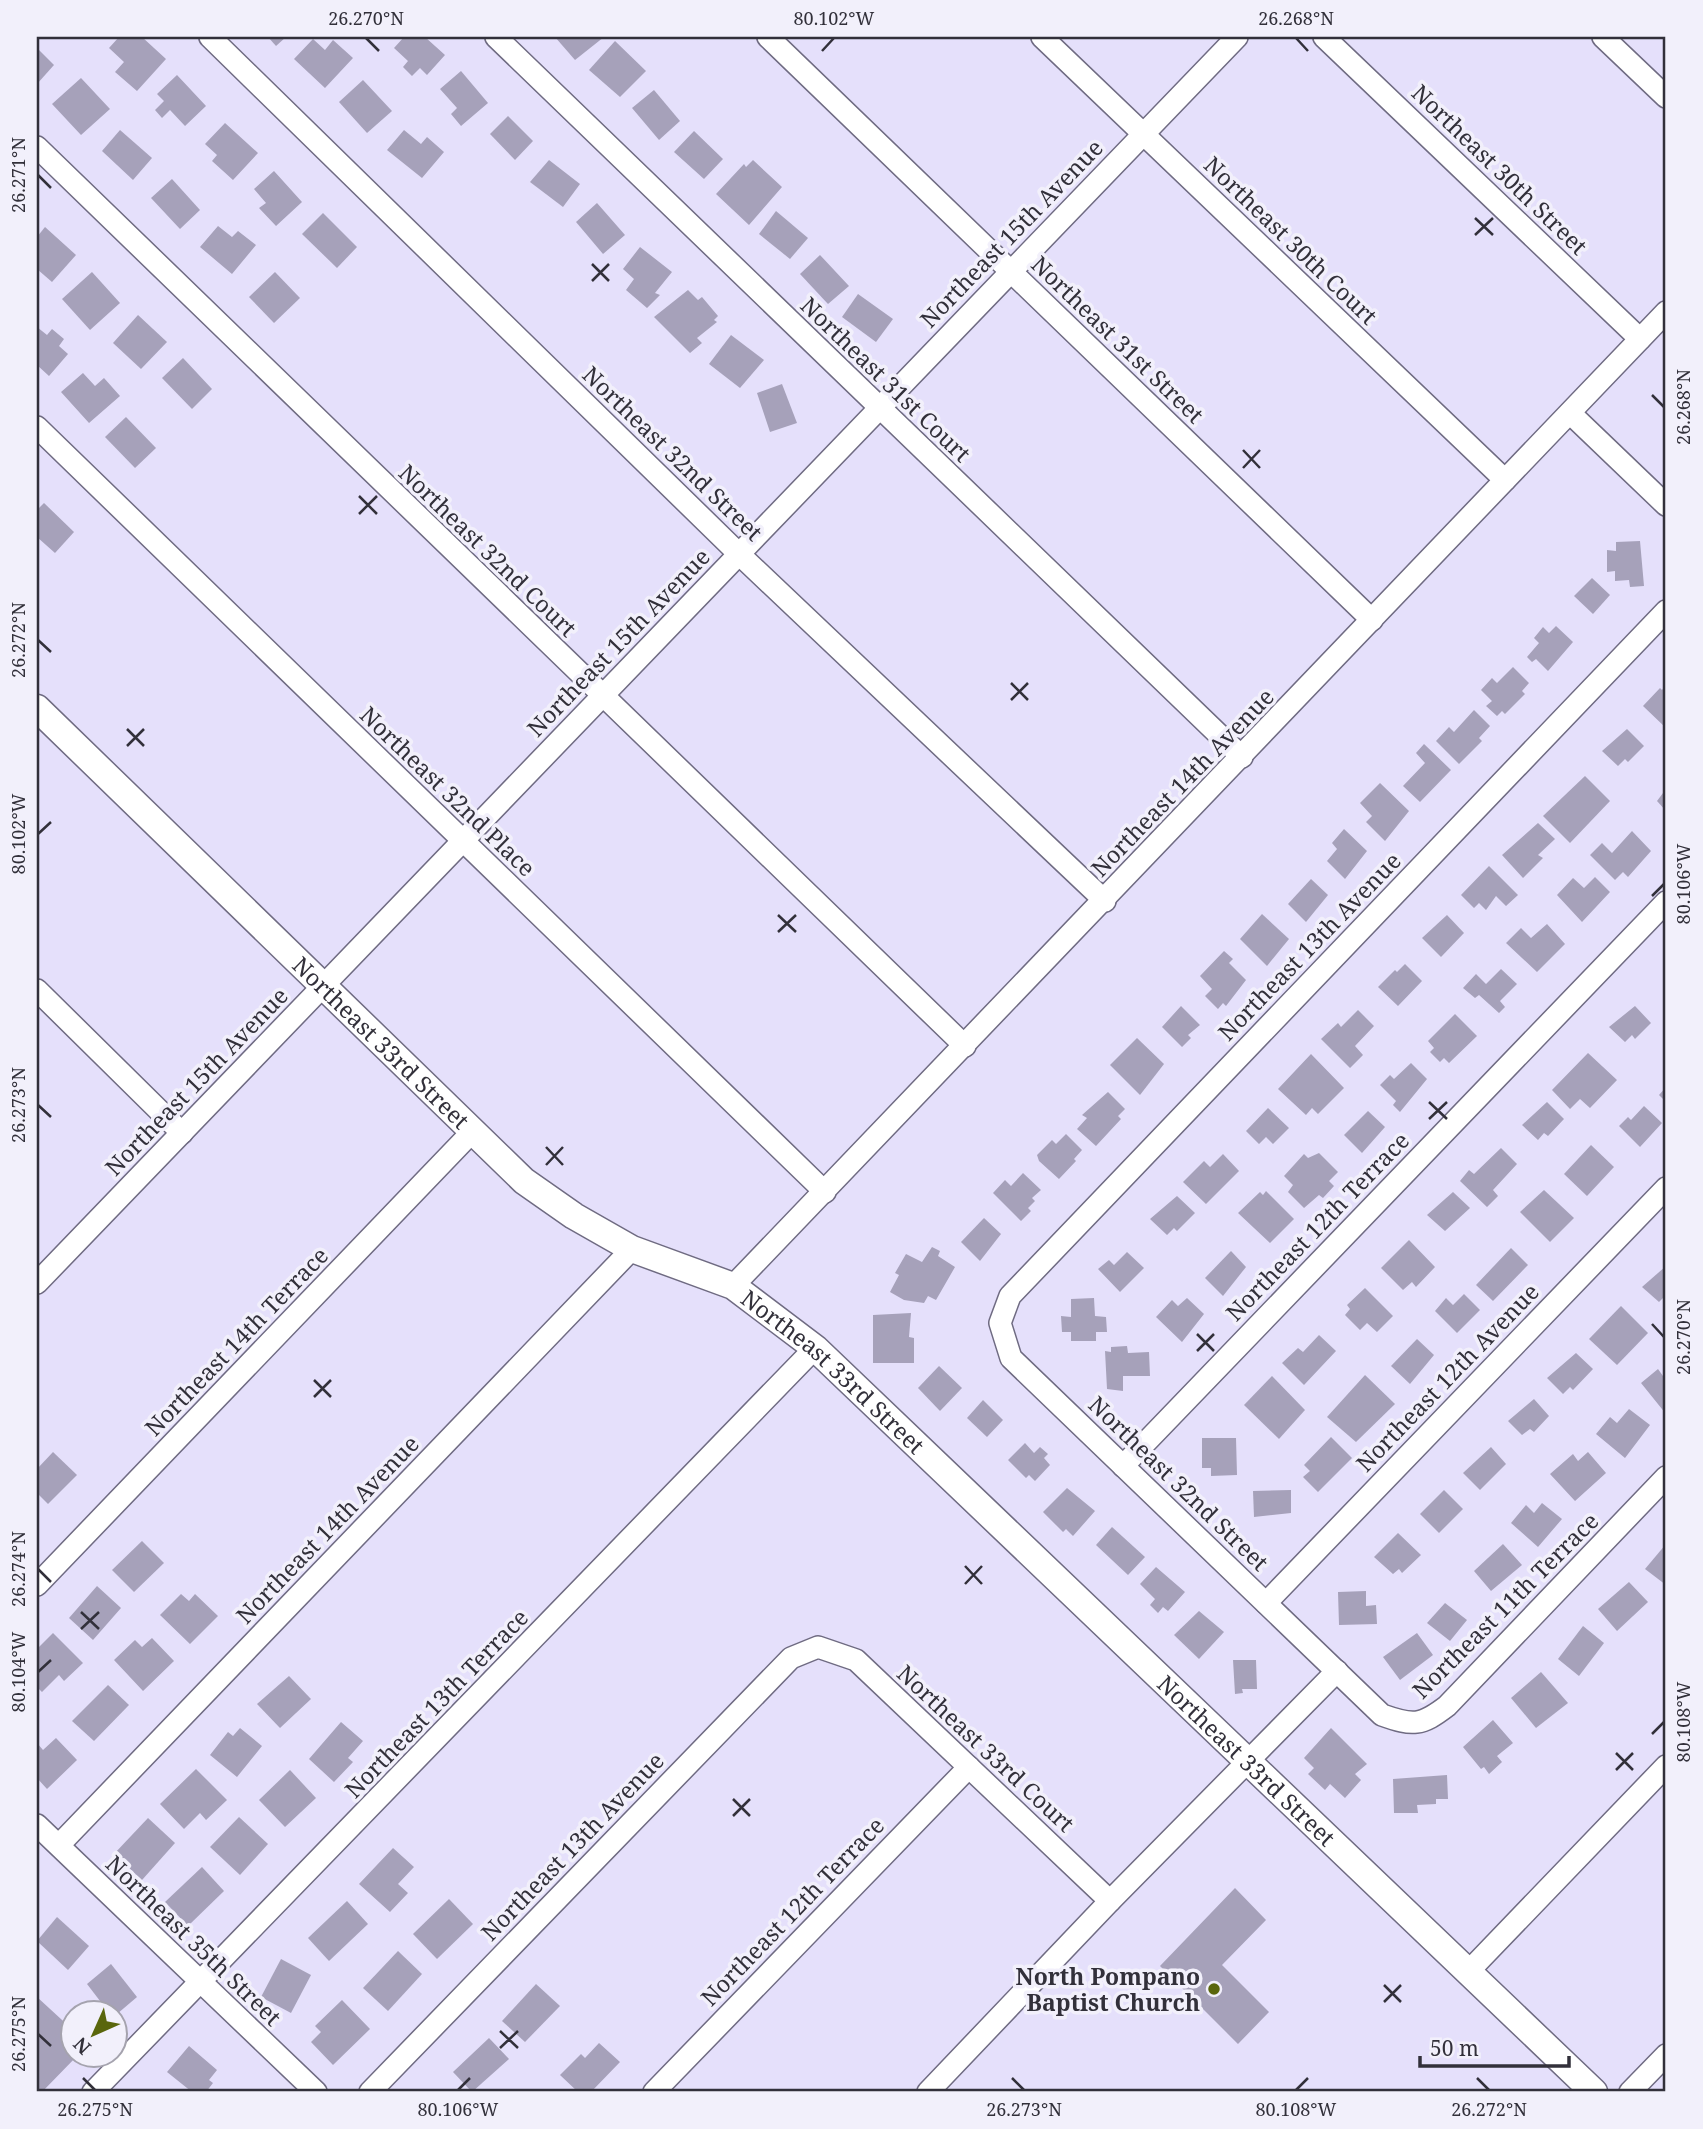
<svg xmlns="http://www.w3.org/2000/svg" width="1703" height="2129" viewBox="0 0 1703 2129" font-family="'Noto Serif',serif">
<rect width="100%" height="100%" fill="#e5e0fb"/>
<g fill="#a6a1ba">
<path d="M119 37H142L166 59 137 91 115 72 124 62 109 48Z"/>
<path d="M268 37H286L276 46Z"/>
<path d="M404 37H425L445 55 427 75 420 68 412 76 403 67 408 61 394 48Z"/>
<path d="M555 37H604L575 60Z"/>
<path d="M313 39 325 50 333 40 353 58 325 88 294 59Z"/>
<path d="M615 41 646 71 620 97 589 70Z"/>
<path d="M37 48 54 65 37 84Z"/>
<path d="M461 71 488 103 461 126 451 114 457 108 440 89Z"/>
<path d="M177 75 206 106 185 126 170 110 162 118 155 110 164 101 157 94Z"/>
<path d="M81 78 110 109 81 135 52 104Z"/>
<path d="M363 80 392 111 367 133 339 102Z"/>
<path d="M654 90 680 121 659 140 632 108Z"/>
<path d="M508 116 533 141 515 160 490 134Z"/>
<path d="M225 123 258 153 233 180 212 161 217 155 205 144Z"/>
<path d="M120 130 152 158 133 180 102 151Z"/>
<path d="M404 130 421 144 427 137 444 152 422 178 387 150Z"/>
<path d="M694 131 723 159 704 179 674 152Z"/>
<path d="M549 160 580 184 563 207 530 182Z"/>
<path d="M753 160 782 187 749 225 716 194 744 164 746 167Z"/>
<path d="M274 171 302 202 276 226 259 208 266 203 254 189Z"/>
<path d="M172 179 200 210 180 229 151 198Z"/>
<path d="M597 203 625 235 603 254 576 222Z"/>
<path d="M776 211 808 238 790 259 759 234Z"/>
<path d="M323 213 357 247 337 268 302 234Z"/>
<path d="M218 226 232 237 238 231 256 245 232 274 200 247Z"/>
<path d="M45 227 76 255 52 282 37 269V237Z"/>
<path d="M640 247 672 272 655 293 660 295 647 308 626 290 634 279 623 269Z"/>
<path d="M820 255 849 286 828 304 800 274Z"/>
<path d="M92 272 120 303 90 330 62 299Z"/>
<path d="M275 272 300 298 274 323 249 297Z"/>
<path d="M688 290 698 300 702 297 718 316 714 320 717 322 697 338 702 343 690 353 654 317Z"/>
<path d="M858 294 893 319 876 342 842 317Z"/>
<path d="M138 315 167 342 141 369 113 343Z"/>
<path d="M37 327 47 335 52 329 64 339 59 346 68 354 49 376 37 365Z"/>
<path d="M731 335 764 360 740 388 709 364Z"/>
<path d="M183 358 212 389 192 409 162 378Z"/>
<path d="M83 373 95 386 104 378 120 396 89 423 61 392Z"/>
<path d="M782 384 797 423 770 432 757 393Z"/>
<path d="M126 417 156 448 135 468 105 437Z"/>
<path d="M44 503 74 532 55 553 37 537V510Z"/>
<path d="M1640 541 1644 586 1630 587 1629 580 1615 581V571L1607 572V550L1616 551V542Z"/>
<path d="M1592 578 1610 595 1593 614 1574 596Z"/>
<path d="M1556 626 1573 642 1548 671 1536 659 1532 662 1527 657 1539 643 1534 638 1543 627 1549 633Z"/>
<path d="M1513 667 1529 683 1522 691 1525 694 1505 714 1502 711 1497 716 1486 706 1492 701 1481 690 1492 678 1497 683Z"/>
<path d="M1666 685V728L1643 706 1660 688 1662 690Z"/>
<path d="M1474 710 1490 726 1479 738 1482 741 1459 764 1436 741 1449 727 1454 732Z"/>
<path d="M1627 729 1644 746 1628 762 1625 759 1618 766 1602 751Z"/>
<path d="M1424 744 1451 770 1420 802 1403 786 1425 763 1416 753Z"/>
<path d="M1585 776 1610 801 1570 843 1543 816Z"/>
<path d="M1380 783 1409 811 1385 841 1366 822 1372 816 1360 803Z"/>
<path d="M1663 793 1666 797V811L1657 801Z"/>
<path d="M1538 823 1555 839 1538 855 1543 858 1523 878 1502 855Z"/>
<path d="M1344 829 1367 851 1345 879 1327 861 1337 849 1332 843Z"/>
<path d="M1632 831 1651 851 1628 877 1623 872 1615 880 1590 855 1602 843 1612 853Z"/>
<path d="M1489 866 1518 895 1506 906 1496 896 1486 910 1479 903 1474 908 1461 895Z"/>
<path d="M1595 877 1610 892 1582 922 1557 895 1573 878 1584 888Z"/>
<path d="M1311 879 1328 895 1306 922 1288 904Z"/>
<path d="M1262 914 1289 939 1267 966 1240 939Z"/>
<path d="M1447 915 1464 933 1441 957 1422 938Z"/>
<path d="M1547 924 1565 944 1537 972 1506 943 1521 928 1531 938Z"/>
<path d="M1224 951 1233 959 1229 963 1246 980 1226 1006 1223 1003 1218 1009 1205 996 1212 989 1200 976Z"/>
<path d="M1405 964 1422 981 1398 1006 1378 987 1395 970 1397 972Z"/>
<path d="M1501 969 1517 984 1500 1001 1505 1007 1499 1013 1479 995 1475 998 1463 988 1476 974 1486 984Z"/>
<path d="M1181 1006 1200 1025 1188 1035 1191 1038 1182 1047 1162 1027Z"/>
<path d="M1635 1006 1651 1023 1635 1039 1632 1035 1625 1042 1609 1027Z"/>
<path d="M1358 1010 1374 1026 1355 1046 1363 1055 1350 1068 1321 1039 1338 1023 1341 1027Z"/>
<path d="M1455 1014 1477 1036 1449 1063 1444 1058 1440 1062 1430 1052 1434 1048 1428 1041Z"/>
<path d="M1137 1038 1164 1064 1140 1095 1110 1065Z"/>
<path d="M1588 1053 1617 1080 1590 1108 1580 1099 1570 1109 1552 1090Z"/>
<path d="M1311 1054 1344 1088 1318 1114 1312 1108 1306 1115 1278 1089Z"/>
<path d="M1411 1063 1427 1079 1400 1112 1393 1105 1396 1101 1380 1085 1390 1075 1394 1079Z"/>
<path d="M1666 1087V1102L1659 1095Z"/>
<path d="M1108 1092 1125 1109 1118 1116 1121 1119 1096 1146 1077 1129 1087 1118 1082 1115Z"/>
<path d="M1547 1102 1564 1119 1548 1136 1544 1133 1538 1140 1522 1125Z"/>
<path d="M1644 1106 1662 1123 1640 1147 1619 1126 1628 1117 1631 1120Z"/>
<path d="M1268 1108 1289 1128 1273 1144 1266 1137 1259 1144 1246 1131Z"/>
<path d="M1368 1111 1385 1127 1362 1153 1344 1135Z"/>
<path d="M1066 1134 1082 1150 1074 1159 1076 1161 1059 1179 1039 1161 1037 1155 1052 1140 1056 1144Z"/>
<path d="M1591 1145 1614 1167 1587 1196 1564 1174Z"/>
<path d="M1501 1148 1517 1164 1493 1190 1498 1196 1487 1207 1460 1181 1469 1170 1474 1174Z"/>
<path d="M1319 1153 1338 1172 1329 1181 1334 1186 1323 1198 1319 1195 1304 1208 1288 1192 1293 1185 1284 1176 1304 1154 1308 1158Z"/>
<path d="M1223 1154 1239 1171 1206 1204 1183 1182 1204 1161 1210 1167Z"/>
<path d="M1023 1173 1041 1190 1032 1198 1035 1201 1028 1208 1031 1211 1021 1221 993 1193 1005 1180 1011 1186Z"/>
<path d="M1544 1190 1574 1218 1550 1242 1520 1212Z"/>
<path d="M1266 1191 1294 1219 1270 1243 1238 1213 1260 1192 1263 1195Z"/>
<path d="M1453 1192 1470 1208 1445 1231 1427 1215Z"/>
<path d="M1177 1196 1195 1213 1177 1231 1174 1228 1167 1235 1150 1219Z"/>
<path d="M984 1218 1001 1234 980 1261 961 1242Z"/>
<path d="M1409 1240 1435 1267 1416 1287 1412 1282 1403 1290 1381 1268Z"/>
<path d="M932 1247 940 1251 938 1256 955 1267 936 1300 928 1296 924 1303 904 1300 890 1292 899 1275 895 1273 906 1254 922 1262Z"/>
<path d="M1511 1248 1528 1265 1493 1301 1476 1285Z"/>
<path d="M1231 1251 1246 1267 1223 1296 1205 1278Z"/>
<path d="M1127 1252 1144 1268 1120 1292 1098 1269 1109 1260 1114 1265Z"/>
<path d="M1666 1266V1295L1659 1302 1642 1287Z"/>
<path d="M1365 1288 1393 1316 1377 1332 1367 1323 1360 1330 1345 1315 1350 1309 1347 1305Z"/>
<path d="M1464 1294 1480 1310 1457 1333 1435 1311 1446 1298 1453 1305Z"/>
<path d="M1094 1298 1095 1316 1106 1317 1107 1332H1096V1341H1071V1332H1062L1061 1316 1071 1317V1299Z"/>
<path d="M1187 1298 1204 1314 1182 1342 1156 1317 1172 1300 1178 1306Z"/>
<path d="M1621 1306 1648 1333 1617 1365 1589 1339Z"/>
<path d="M911 1313 909 1337 914 1338V1363H873V1315Z"/>
<path d="M1319 1335 1336 1351 1304 1385 1282 1363 1298 1348 1303 1352Z"/>
<path d="M1417 1339 1434 1355 1410 1384 1391 1366Z"/>
<path d="M1127 1346 1128 1353 1149 1352 1150 1376H1123V1391L1107 1389 1105 1351 1111 1352V1347Z"/>
<path d="M1576 1353 1593 1369 1573 1390 1570 1387 1563 1394 1547 1378Z"/>
<path d="M939 1366 962 1388 940 1411 918 1388Z"/>
<path d="M1658 1369 1663 1376 1666 1372V1414L1641 1383Z"/>
<path d="M1365 1375 1395 1404 1356 1442 1327 1417Z"/>
<path d="M1272 1376 1305 1410 1279 1439 1244 1405Z"/>
<path d="M1534 1399 1549 1416 1534 1432 1530 1429 1522 1435 1508 1421Z"/>
<path d="M983 1400 1003 1420 987 1437 967 1418Z"/>
<path d="M1629 1409 1650 1425 1625 1458 1596 1434 1610 1417 1617 1423Z"/>
<path d="M1331 1437 1352 1458 1318 1492 1303 1477 1310 1471 1304 1465Z"/>
<path d="M1202 1438H1236L1237 1475 1211 1476V1468H1202Z"/>
<path d="M1025 1443 1034 1453 1040 1447 1048 1454 1044 1458 1050 1465 1035 1481 1029 1475 1026 1478 1008 1460Z"/>
<path d="M1491 1447 1506 1464 1480 1490 1463 1473Z"/>
<path d="M53 1452 77 1475 48 1504 37 1493V1469Z"/>
<path d="M1588 1452 1606 1473 1575 1501 1550 1474 1573 1454 1578 1461Z"/>
<path d="M1067 1488 1095 1511 1073 1536 1066 1529 1063 1532 1043 1512Z"/>
<path d="M1291 1490V1513L1254 1517 1253 1491Z"/>
<path d="M1444 1490 1463 1509 1439 1533 1420 1514Z"/>
<path d="M1542 1503 1562 1519 1538 1547 1511 1523 1526 1505 1534 1513Z"/>
<path d="M1112 1527 1145 1557 1128 1575 1096 1545Z"/>
<path d="M1398 1533 1421 1555 1402 1573 1399 1569 1393 1574 1374 1557Z"/>
<path d="M142 1541 164 1563 134 1592 112 1570Z"/>
<path d="M1503 1544 1522 1565 1491 1591 1474 1571Z"/>
<path d="M1666 1544V1585L1645 1569Z"/>
<path d="M1156 1567 1185 1592 1168 1611 1163 1607 1158 1613 1150 1605 1155 1599 1140 1584Z"/>
<path d="M1629 1582 1648 1602 1617 1631 1598 1609Z"/>
<path d="M97 1586 121 1608 93 1640 69 1618Z"/>
<path d="M1366 1591V1606L1376 1605 1377 1624 1339 1625 1338 1592Z"/>
<path d="M181 1594 189 1601 195 1594 218 1616 190 1644 160 1615Z"/>
<path d="M1445 1603 1467 1620 1450 1641 1427 1623Z"/>
<path d="M1199 1611 1224 1632 1199 1659 1174 1635Z"/>
<path d="M1583 1626 1604 1643 1579 1676 1558 1659Z"/>
<path d="M53 1633 83 1663 64 1681 59 1675 42 1692 37 1687V1649Z"/>
<path d="M1417 1633 1433 1655 1400 1680 1383 1657Z"/>
<path d="M152 1638 174 1661 143 1691 114 1660 135 1640 142 1647Z"/>
<path d="M1233 1660H1256L1257 1689H1242L1243 1693 1235 1694Z"/>
<path d="M1541 1672 1568 1703 1536 1728 1511 1698Z"/>
<path d="M289 1676 311 1699 280 1728 257 1704Z"/>
<path d="M108 1685 129 1705 94 1741 72 1721Z"/>
<path d="M1493 1720 1513 1743 1497 1756 1502 1762 1489 1774 1484 1767 1481 1769 1463 1747Z"/>
<path d="M341 1722 363 1741 348 1758 353 1762 334 1782 309 1759Z"/>
<path d="M240 1728 262 1746 237 1777 210 1755 228 1732 233 1736Z"/>
<path d="M1331 1728 1367 1764 1355 1774 1361 1780 1345 1798 1330 1784 1325 1790 1308 1774 1314 1768 1304 1758Z"/>
<path d="M56 1738 77 1760 47 1789 37 1778V1743L43 1750Z"/>
<path d="M196 1769 227 1800 206 1820 200 1813 184 1829 160 1804Z"/>
<path d="M290 1770 316 1798 285 1827 259 1800Z"/>
<path d="M1447 1775 1448 1799H1436V1804L1417 1805 1418 1813H1394L1393 1779Z"/>
<path d="M239 1817 268 1844 240 1875 210 1847Z"/>
<path d="M148 1818 175 1843 142 1880 114 1854Z"/>
<path d="M393 1848 414 1867 398 1884 408 1893 390 1912 359 1884Z"/>
<path d="M202 1867 224 1891 188 1926 165 1902Z"/>
<path d="M1235 1888 1266 1920 1222 1965 1269 2012 1238 2044 1160 1966Z"/>
<path d="M449 1899 473 1924 437 1959 413 1934Z"/>
<path d="M347 1901 368 1924 329 1961 308 1938Z"/>
<path d="M57 1917 89 1946 68 1970 37 1941Z"/>
<path d="M398 1951 422 1974 388 2011 363 1988Z"/>
<path d="M281 1959 311 1975 291 2013 261 1997Z"/>
<path d="M111 1964 137 1997 117 2014H110L87 1984Z"/>
<path d="M536 1984 560 2006 525 2042 502 2021Z"/>
<path d="M37 1997 74 2031V2056H77L42 2092H37Z"/>
<path d="M342 2000 370 2029 333 2065 311 2042 321 2032 315 2026Z"/>
<path d="M489 2038 509 2059 472 2092 453 2072Z"/>
<path d="M599 2043 620 2062 591 2092H578L560 2075 581 2054 585 2058Z"/>
<path d="M189 2046 217 2070 209 2080 213 2083 206 2092H192L167 2072Z"/>
</g>
<g fill="none" stroke-linecap="round" stroke-linejoin="round">
<g stroke="#6f6b82" stroke-width="24">
<g id="minor">
<path d="M210 37 739 554 1105 901"/>
<path d="M496 37 1242 757"/>
<path d="M768 37 1372 620"/>
<path d="M1042 37 1505 480"/>
<path d="M1324 37 1640 339"/>
<path d="M1603 37 1666 97"/>
<path d="M37 147 965 1046"/>
<path d="M1570 413 1666 505"/>
<path d="M37 427 825 1192"/>
<path d="M1666 611 1010 1296 1000 1323 1011 1358 1382 1715C1413 1726 1421 1726 1447 1706L1666 1477"/>
<path d="M37 990 182 1133"/>
<path d="M37 1283 1237 37"/>
<path d="M733 1286 1666 312"/>
<path d="M1123 1466 1666 902"/>
<path d="M37 1585 472 1132"/>
<path d="M1266 1603 1666 1188"/>
<path d="M37 1825 316 2092"/>
<path d="M59 1845 632 1249"/>
<path d="M1468 1972 1666 1766"/>
<path d="M93 2092 815 1348"/>
<path d="M370 2092 791 1658 818 1647 856 1660 1110 1901"/>
<path d="M654 2092 969 1767"/>
<path d="M928 2092 1110 1901 1337 1671"/>
<path d="M1630 2092 1666 2055"/>
</g>
</g>
<g stroke="#6f6b82" stroke-width="29">
<g id="tertiary">
<path id="s1" d="M37 708 524 1181 574 1216 632 1249 733 1286 815 1348 1594 2092"/>
</g>
</g>
<use href="#minor" stroke="#fff" stroke-width="21"/>
<use href="#tertiary" stroke="#fff" stroke-width="26"/>
</g>
<path fill="none" stroke="#32303a" stroke-width="2.5" d="M366 38 379 51M1296 38 1308 51M822 51 834 38M38 175 51 188M1475 218 1493 235M1475 235 1493 218M592 264 609 281M592 281 609 264M1652 395 1664 407M1243 450 1260 468M1243 468 1260 450M359 496 377 514M359 514 377 496M38 640 51 652M1011 683 1028 700M1011 700 1028 683M127 729 144 746M127 746 144 729M38 834 51 822M1652 896 1664 884M778 915 796 932M778 932 796 915M1429 1102 1447 1119M38 1105 51 1117M1429 1119 1447 1102M546 1147 563 1165M546 1165 563 1147M1652 1324 1664 1337M1197 1334 1214 1351M1197 1351 1214 1334M314 1380 331 1397M314 1397 331 1380M965 1566 982 1584M38 1569 51 1582M965 1584 982 1566M81 1612 99 1629M81 1629 99 1612M38 1672 51 1660M1652 1734 1664 1722M1616 1753 1633 1770M1616 1770 1633 1753M733 1799 750 1816M733 1816 750 1799M1384 1985 1401 2002M1384 2002 1401 1985M500 2031 518 2048M38 2034 51 2046M500 2048 518 2031M83 2078 95 2090M1012 2078 1024 2090M1477 2078 1489 2090M458 2090 470 2078M1296 2090 1308 2078"/>
<circle fill="#5a660c" stroke="#f2f0fb" stroke-width="2.5" cx="1214" cy="1989" r="7"/>
<g text-anchor="middle" dominant-baseline="central" stroke-width="7" stroke-linejoin="round" paint-order="stroke">
<g font-size="23" fill="#32303a" stroke="#f2f0fb">
<text transform="translate(1500 169) rotate(44)">Northeast 30th Street</text>
<text transform="translate(1011 233) rotate(-46)">Northeast 15th Avenue</text>
<text transform="translate(1291 240) rotate(44)">Northeast 30th Court</text>
<text transform="translate(1118 339) rotate(44)">Northeast 31st Street</text>
<text transform="translate(886 379) rotate(44)">Northeast 31st Court</text>
<text transform="translate(673 453) rotate(44)">Northeast 32nd Street</text>
<text transform="translate(488 550) rotate(44)">Northeast 32nd Court</text>
<text transform="translate(618 642) rotate(-46)">Northeast 15th Avenue</text>
<text transform="translate(1182 782) rotate(-46)">Northeast 14th Avenue</text>
<text transform="translate(448 791) rotate(44)">Northeast 32nd Place</text>
<text transform="translate(1309 946) rotate(-46)">Northeast 13th Avenue</text>
<text stroke="none"><textPath href="#s1" startOffset="480">Northeast 33rd Street</textPath></text>
<text transform="translate(196 1081) rotate(-46)">Northeast 15th Avenue</text>
<text transform="translate(1317 1226) rotate(-46)">Northeast 12th Terrace</text>
<text transform="translate(236 1341) rotate(-46)">Northeast 14th Terrace</text>
<text stroke="none"><textPath href="#s1" startOffset="1046">Northeast 33rd Street</textPath></text>
<text transform="translate(1447 1377) rotate(-46)">Northeast 12th Avenue</text>
<text transform="translate(1179 1483) rotate(44)">Northeast 32nd Street</text>
<text transform="translate(327 1529) rotate(-46)">Northeast 14th Avenue</text>
<text transform="translate(1505 1605) rotate(-45)">Northeast 11th Terrace</text>
<text transform="translate(436 1703) rotate(-46)">Northeast 13th Terrace</text>
<text transform="translate(986 1748) rotate(43)">Northeast 33rd Court</text>
<text stroke="none"><textPath href="#s1" startOffset="1614">Northeast 33rd Street</textPath></text>
<text transform="translate(572 1846) rotate(-46)">Northeast 13th Avenue</text>
<text transform="translate(792 1911) rotate(-46)">Northeast 12th Terrace</text>
<text transform="translate(194 1940) rotate(44)">Northeast 35th Street</text>
</g>
<g font-size="23" font-weight="bold" fill="#32303a" stroke="#f2f0fb" text-anchor="end">
<text x="1200" y="1976">North Pompano<tspan x="1200" dy="26">Baptist Church</tspan></text>
</g>
</g>
<rect width="1703" height="2129" fill="none" stroke="#f2f0fb" stroke-width="77"/>
<g transform="translate(94 2034) rotate(225)"><circle r="33" fill="#f2f0fb" stroke="#a5a3ae" stroke-width="2"/>
<path d="M0-5L12 26L0 18L-12 26Z" fill="#5a660c"/>
<text y="-10" font-size="19" font-weight="bold" text-anchor="middle" fill="#32303a">N</text>
</g>
<path d="M1420 2056v10h149v-10" fill="none" stroke="#32303a" stroke-width="3.5"/>
<text x="1430" y="2056" font-size="21" fill="#32303a" stroke="#f2f0fb" stroke-width="5" paint-order="stroke">50 m</text>
<rect x="38" y="38" width="1626" height="2052" fill="none" stroke="#32303a" stroke-width="2.5"/>
<g font-size="18" text-anchor="middle" fill="#32303a">
<text x="366" y="25">26.270°N</text>
<text x="834" y="25">80.102°W</text>
<text x="1296" y="25">26.268°N</text>
<text transform="translate(19 175) rotate(-90)" y="6">26.271°N</text>
<text transform="translate(1684 407) rotate(-90)" y="6">26.268°N</text>
<text transform="translate(19 640) rotate(-90)" y="6">26.272°N</text>
<text transform="translate(19 834) rotate(-90)" y="6">80.102°W</text>
<text transform="translate(1684 884) rotate(-90)" y="6">80.106°W</text>
<text transform="translate(19 1105) rotate(-90)" y="6">26.273°N</text>
<text transform="translate(1684 1337) rotate(-90)" y="6">26.270°N</text>
<text transform="translate(19 1569) rotate(-90)" y="6">26.274°N</text>
<text transform="translate(19 1672) rotate(-90)" y="6">80.104°W</text>
<text transform="translate(1684 1722) rotate(-90)" y="6">80.108°W</text>
<text transform="translate(19 2034) rotate(-90)" y="6">26.275°N</text>
<text x="95" y="2116">26.275°N</text>
<text x="458" y="2116">80.106°W</text>
<text x="1024" y="2116">26.273°N</text>
<text x="1296" y="2116">80.108°W</text>
<text x="1489" y="2116">26.272°N</text>
</g>
</svg>
